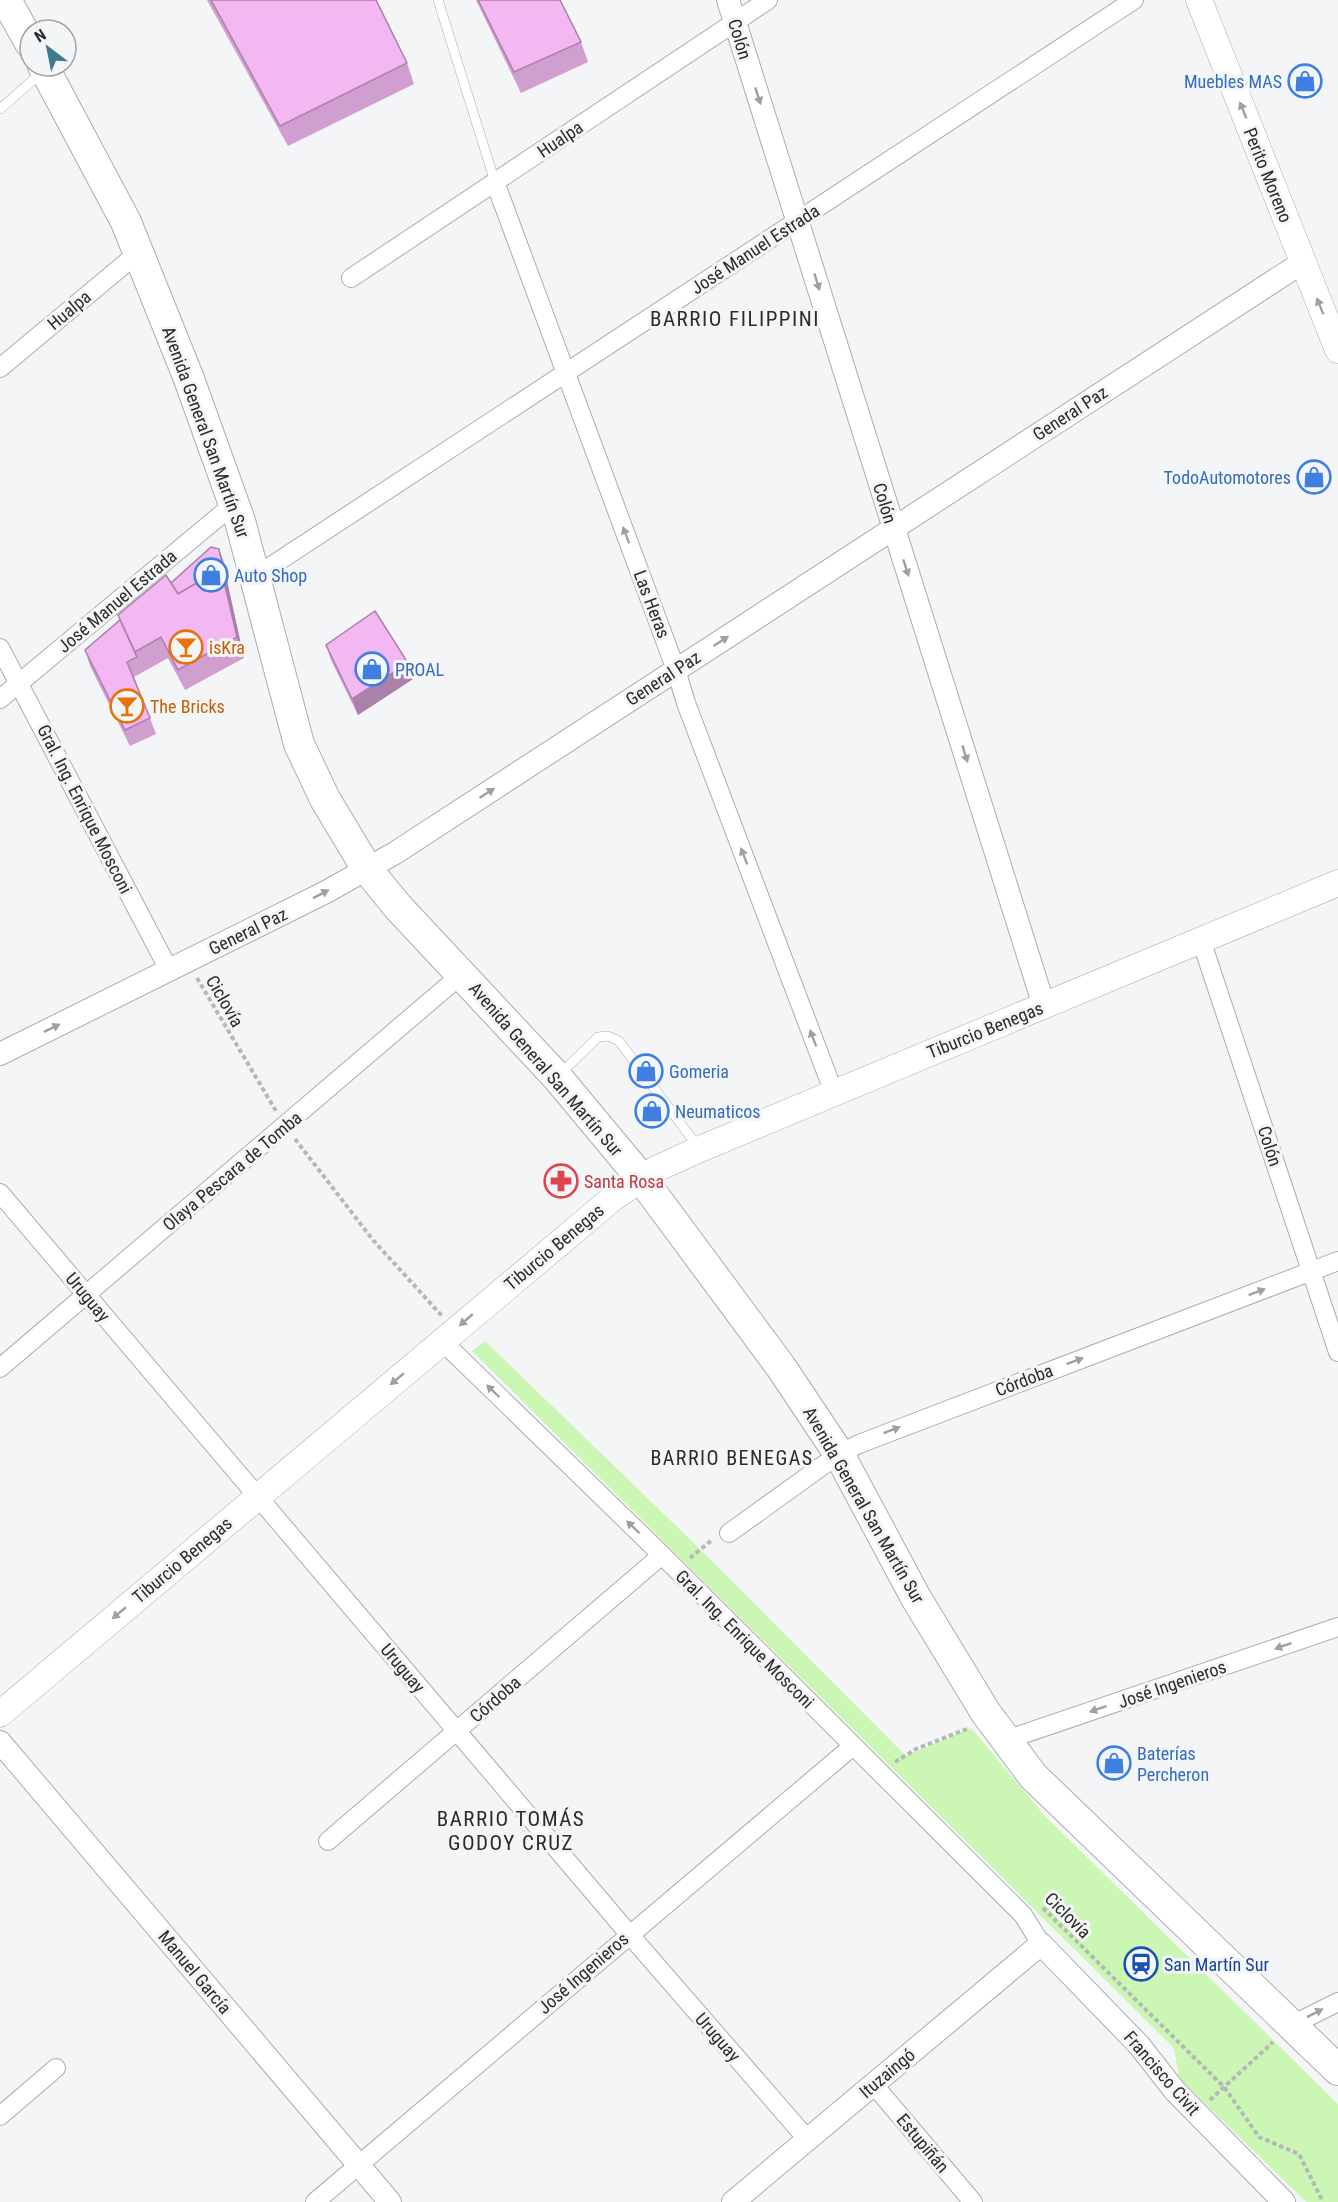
<svg xmlns="http://www.w3.org/2000/svg" width="1338" height="2202" viewBox="0 0 1338 2202" font-family="'Roboto Condensed',sans-serif">
<rect width="100%" height="100%" fill="#f3f5f7"/>
<path fill="#ccf6b4" d="M485 1341 704 1553 906 1756 971 1728 1045 1816 1338 2104V2202H1306L1179 2078 1174 2048 472 1351Z"/>
<g fill="none" stroke-linecap="round" stroke-linejoin="round">
<g stroke="#abadaf" stroke-width="10">
<g id="service">
<path d="M438 0 495 182"/>
<path d="M0 109 41 73"/>
<path d="M559 1075 598 1037 608 1036 619 1041 698 1147"/>
</g>
</g>
<g stroke="#abadaf" stroke-width="20">
<g id="minor">
<path d="M495 182 676 670 686 703 834 1093"/>
<path d="M351 278 768 0"/>
<path d="M0 368 139 252"/>
<path d="M256 576 1134 0"/>
<path d="M0 648 169 970"/>
<path d="M0 699 235 503"/>
<path d="M1201 940 1338 1352"/>
<path d="M0 1193 629 1934 808 2140"/>
<path d="M442 1341 662 1555 1023 1915 1041 1944"/>
<path d="M0 1368 462 974"/>
<path d="M729 1533 839 1454 859 1444 1338 1261"/>
<path d="M1006 1740 1338 1627"/>
<path d="M328 1841 662 1555"/>
<path d="M1292 2025 1338 2002"/>
<path d="M874 2085 973 2202"/>
<path d="M0 2116 56 2068"/>
<path d="M315 2202 853 1746"/>
</g>
</g>
<g stroke="#abadaf" stroke-width="24">
<g id="tertiary">
<path d="M728 0 1044 1006"/>
<path d="M0 1054 326 892 395 853 1303 262"/>
<path d="M0 1742 390 2202"/>
<path d="M733 2202 1041 1944 1139 2045 1175 2091 1284 2202"/>
</g>
</g>
<g stroke="#abadaf" stroke-width="27">
<g id="secondary">
<path d="M1199 0 1338 350"/>
<path d="M0 1714 613 1198 656 1169 700 1149 1338 883"/>
</g>
</g>
<g stroke="#abadaf" stroke-width="32">
<g id="primary">
<path d="M6 0 30 43"/>
<path d="M43 66 126 222 189 379 240 521 299 744 325 799 367 869 398 907 557 1077 641 1178 781 1367 839 1454 916 1598 986 1713 1033 1776 1338 2070"/>
</g>
</g>
<g stroke="#b6b7b9" stroke-width="4" stroke-dasharray="4.5 3" stroke-linecap="butt">
<path d="M197 978 276 1111"/>
<path d="M295 1139 373 1240 442 1316"/>
<path d="M690 1558 712 1540"/>
<path d="M895 1762 916 1749 967 1729"/>
<path d="M1043 1908 1224 2087 1259 2137 1299 2154 1323 2202"/>
<path d="M1210 2100 1273 2042"/>
</g>
<use href="#service" stroke="#fff" stroke-width="9"/>
<use href="#minor" stroke="#fff" stroke-width="18"/>
<use href="#tertiary" stroke="#fff" stroke-width="22"/>
<use href="#secondary" stroke="#fff" stroke-width="26"/>
<use href="#primary" stroke="#fff" stroke-width="30"/>
</g>
<g fill="#d19ed0">
<path d="M207 0H376L407 63 414 84 288 146Z"/>
<path d="M476 0H560L581 42 588 62 521 93Z"/>
<path d="M223 560 229 590 244 658 185 690 168 658 134 677 156 734 130 746 90 666 85 650 171 583Z"/>
<path d="M326 645 413 679 358 715 331 660Z"/>
</g>
<g fill="#aa81a9">
<path d="M219 549 223 560 229 590 244 658 237 637 221 569Z"/>
<path d="M408 663 413 679 358 715 352 699Z"/>
</g>
<g fill="#f3b8f2" stroke="#aa81a9" stroke-width="1.5">
<path d="M211 0H376L407 63 280 126Z"/>
<path d="M478 0H560L581 42 514 72Z"/>
<path d="M211 547 219 549 225 579 221 569 178 594 171 583Z"/>
<path d="M221 569 237 637 178 670 161 637 135 652 118 615 166 575 178 594Z"/>
<path d="M375 611 408 663 352 699 326 645Z"/>
<path d="M120 620 137 657 127 662 150 718 125 730 85 650Z"/>
</g>
<defs><path id="oneway-solid" d="M-6-.8H1V-3.2L6.5 0L1 3.2V.8H-6Z" transform="scale(1.5)"/></defs>
<g fill="#a0a0a0">
<use href="#oneway-solid" transform="translate(758 96) rotate(72)"/>
<use href="#oneway-solid" transform="translate(1243 110) rotate(-112)"/>
<use href="#oneway-solid" transform="translate(817 282) rotate(73)"/>
<use href="#oneway-solid" transform="translate(1320 306) rotate(-112)"/>
<use href="#oneway-solid" transform="translate(626 535) rotate(-111)"/>
<use href="#oneway-solid" transform="translate(906 568) rotate(72)"/>
<use href="#oneway-solid" transform="translate(721 641) rotate(-33)"/>
<use href="#oneway-solid" transform="translate(965 754) rotate(73)"/>
<use href="#oneway-solid" transform="translate(487 793) rotate(-33)"/>
<use href="#oneway-solid" transform="translate(744 856) rotate(-111)"/>
<use href="#oneway-solid" transform="translate(321 894) rotate(-27)"/>
<use href="#oneway-solid" transform="translate(52 1028) rotate(-26)"/>
<use href="#oneway-solid" transform="translate(813 1038) rotate(-111)"/>
<use href="#oneway-solid" transform="translate(1257 1292) rotate(-21)"/>
<use href="#oneway-solid" transform="translate(466 1320) rotate(139)"/>
<use href="#oneway-solid" transform="translate(1075 1361) rotate(-21)"/>
<use href="#oneway-solid" transform="translate(397 1379) rotate(140)"/>
<use href="#oneway-solid" transform="translate(493 1391) rotate(-136)"/>
<use href="#oneway-solid" transform="translate(892 1430) rotate(-21)"/>
<use href="#oneway-solid" transform="translate(633 1527) rotate(-136)"/>
<use href="#oneway-solid" transform="translate(119 1613) rotate(140)"/>
<use href="#oneway-solid" transform="translate(1283 1646) rotate(161)"/>
<use href="#oneway-solid" transform="translate(1098 1709) rotate(161)"/>
<use href="#oneway-solid" transform="translate(1315 2013) rotate(-27)"/>
</g>
<defs>
<g id="shop-ring" transform="scale(1.725)"><circle r="9.5" fill="#f3f5f7" stroke="#3f7fe0" stroke-width="1.5"/><path d="M-5-2.5h2.3a2.7 3.5 0 0 1 5.4 0H5L5.5 6h-11ZM-1.5-2.5h3a1.5 2.3 0 0 0-3 0Z" fill="#3f7fe0"/></g>
<g id="bar-ring" transform="scale(1.725)"><circle r="9.5" fill="#f3f5f7" stroke="#e8710a" stroke-width="1.5"/><path d="M-6-5H6L.8 .8V4.5H3.5V6h-7V4.5H-.8V.8Z" fill="#e8710a"/></g>
<g id="pharmacy-ring" transform="scale(1.725)"><circle r="9.5" fill="#f3f5f7" stroke="#e0444e" stroke-width="1.5"/><path d="M-2-6h4v4h4v4h-4v4h-4v-4h-4v-4h4Z" fill="#e0444e"/></g>
<g id="station-ring" transform="scale(1.725)"><circle r="9.5" fill="#f3f5f7" stroke="#1a4fb4" stroke-width="1.5"/><path d="M-3-6H3Q5-6 5-4V2Q5 4 3 4L4.5 6H3L1.5 4h-3L-3 6H-4.5L-3 4Q-5 4-5 2V-4Q-5-6-3-6ZM-3.5-4v3h7v-3ZM-3.5 1v1.5H-2V1ZM2 1v1.5H3.5V1Z" fill="#1a4fb4"/></g>
</defs>
<g fill-rule="evenodd">
<use href="#shop-ring" x="1305" y="81"/>
<use href="#shop-ring" x="1314" y="477"/>
<use href="#shop-ring" x="211" y="575"/>
<use href="#bar-ring" x="186" y="647"/>
<use href="#shop-ring" x="372" y="669"/>
<use href="#bar-ring" x="127" y="706"/>
<use href="#shop-ring" x="646" y="1071"/>
<use href="#shop-ring" x="652" y="1111"/>
<use href="#pharmacy-ring" x="561" y="1181"/>
<use href="#shop-ring" x="1114" y="1763"/>
<use href="#station-ring" x="1141" y="1964"/>
</g>
<g text-anchor="middle" dominant-baseline="central" stroke-width="6" stroke-linejoin="round" paint-order="stroke">
<g font-size="18" fill="#2b2b2c" stroke="#f3f5f7">
<text transform="translate(740 39) rotate(73)">Colón</text>
<text transform="translate(560 139) rotate(-34)">Hualpa</text>
<text transform="translate(1268 175) rotate(68)">Perito Moreno</text>
<text transform="translate(755 249) rotate(-33)">José Manuel Estrada</text>
<text transform="translate(69 310) rotate(-40)">Hualpa</text>
<text transform="translate(1070 413) rotate(-33)">General Paz</text>
<text transform="translate(206 432) rotate(70)">Avenida General San Martín Sur</text>
<text transform="translate(885 503) rotate(73)">Colón</text>
<text transform="translate(117 601) rotate(-40)">José Manuel Estrada</text>
<text transform="translate(652 604) rotate(69)">Las Heras</text>
<text transform="translate(663 678) rotate(-33)">General Paz</text>
<text transform="translate(85 809) rotate(63)">Gral. Ing. Enrique Mosconi</text>
<text transform="translate(248 931) rotate(-26)">General Paz</text>
<text transform="translate(225 1001) rotate(60)">Ciclovía</text>
<text transform="translate(985 1030) rotate(-22)">Tiburcio Benegas</text>
<text transform="translate(546 1069) rotate(49)">Avenida General San Martín Sur</text>
<text transform="translate(1270 1146) rotate(72)">Colón</text>
<text transform="translate(232 1171) rotate(-40)">Olaya Pescara de Tomba</text>
<text transform="translate(554 1247) rotate(-40)">Tiburcio Benegas</text>
<text transform="translate(88 1297) rotate(50)">Uruguay</text>
<text transform="translate(1024 1380) rotate(-21)">Córdoba</text>
<text transform="translate(864 1505) rotate(60)">Avenida General San Martín Sur</text>
<text transform="translate(182 1560) rotate(-40)">Tiburcio Benegas</text>
<text transform="translate(745 1639) rotate(45)">Gral. Ing. Enrique Mosconi</text>
<text transform="translate(403 1668) rotate(50)">Uruguay</text>
<text transform="translate(1172 1684) rotate(-19)">José Ingenieros</text>
<text transform="translate(495 1699) rotate(-41)">Córdoba</text>
<text transform="translate(1068 1915) rotate(45)">Ciclovía</text>
<text transform="translate(195 1972) rotate(50)">Manuel García</text>
<text transform="translate(583 1973) rotate(-41)">José Ingenieros</text>
<text transform="translate(718 2037) rotate(49)">Uruguay</text>
<text transform="translate(887 2073) rotate(-40)">Ituzaingó</text>
<text transform="translate(1162 2073) rotate(49)">Francisco Civit</text>
<text transform="translate(923 2143) rotate(50)">Estupiñán</text>
</g>
<g font-size="18" fill="#366cbe" stroke="#f3f5f7" text-anchor="start">
<text x="1282" y="81" text-anchor="end">Muebles MAS</text>
<text x="1291" y="477" text-anchor="end">TodoAutomotores</text>
<text x="234" y="575">Auto Shop</text>
<text x="395" y="669">PROAL</text>
<text x="669" y="1071">Gomeria</text>
<text x="675" y="1111">Neumaticos</text>
<text x="1137" y="1753">Baterías<tspan x="1137" dy="21">Percheron</tspan></text>
</g>
<g font-size="18" fill="#c56008" stroke="#f3f5f7" text-anchor="start">
<text x="209" y="647">isKra</text>
<text x="150" y="706">The Bricks</text>
</g>
<g font-size="18" fill="#be3a42" stroke="#f3f5f7" text-anchor="start">
<text x="584" y="1181">Santa Rosa</text>
</g>
<g font-size="18" fill="#164399" stroke="#f3f5f7" text-anchor="start">
<text x="1164" y="1964">San Martín Sur</text>
</g>
<g font-size="20" letter-spacing="1.5" fill="#2b2b2c" stroke="#f3f5f7">
<text x="732" y="1458">BARRIO BENEGAS</text>
</g>
<g font-size="21" letter-spacing="1.5" fill="#2b2b2c" stroke="#f3f5f7">
<text x="735" y="319">BARRIO FILIPPINI</text>
<text x="511" y="1819">BARRIO TOMÁS<tspan x="511" dy="24">GODOY CRUZ</tspan></text>
</g>
</g>
<g transform="translate(48 48) rotate(328)"><circle r="28" fill="#f3f5f7" stroke="#a3a4a6" stroke-width="1.5"/>
<path d="M0-4.5L10 22L0 15L-10 22Z" fill="#3c7c90"/>
<text y="-9" font-size="16" font-weight="bold" text-anchor="middle" fill="#2b2b2c">N</text>
</g>
</svg>
